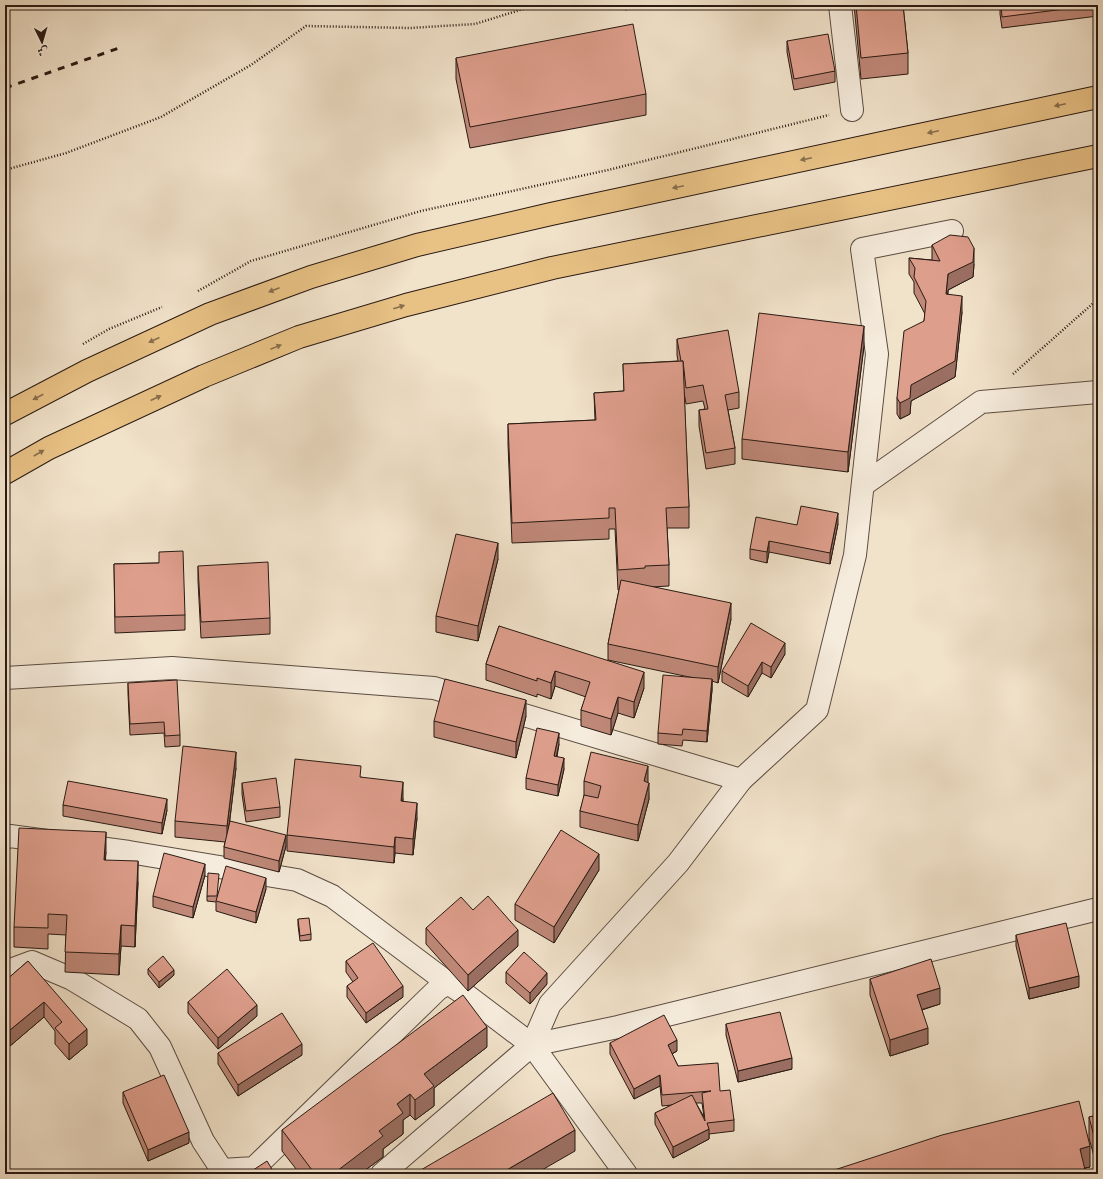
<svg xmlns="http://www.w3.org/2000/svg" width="1103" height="1179" viewBox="0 0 1103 1179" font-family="'Sorts Mill Goudy',Amiri,serif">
<rect width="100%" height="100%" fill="#f1e2ca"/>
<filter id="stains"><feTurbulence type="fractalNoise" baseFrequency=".005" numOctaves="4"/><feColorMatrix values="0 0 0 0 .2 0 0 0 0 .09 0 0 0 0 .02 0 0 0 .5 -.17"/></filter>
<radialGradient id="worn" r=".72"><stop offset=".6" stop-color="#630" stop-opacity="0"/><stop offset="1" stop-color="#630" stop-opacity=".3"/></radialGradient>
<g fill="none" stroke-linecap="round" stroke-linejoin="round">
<g stroke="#5b4c41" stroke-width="24">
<g id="street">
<path d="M840 5 852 110"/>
<path d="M863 485 981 402 1098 392"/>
<path d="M5 678 172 668 434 688 741 780"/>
<path d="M5 838 10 836 129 852 297 880 332 896 448 983"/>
<path d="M5 972 32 962 72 979 138 1019 160 1047 203 1141 222 1170 254 1168 438 989 448 983 466 995 532 1045 618 1027 1098 909"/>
<path d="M382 1174 532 1045"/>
<path d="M626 1174 532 1045 550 1004 678 863 741 780 817 710 855 555 877 354 862 249 952 231"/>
</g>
</g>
<g stroke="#291a13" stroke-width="24">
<g id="highway">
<path d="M5 414 87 371 210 314 311 277 417 245 551 214 905 138 1098 97"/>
<path d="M5 473 49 448 204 376 299 337 406 305 552 268 1098 156"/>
</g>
</g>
<g stroke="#291a13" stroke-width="2.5" stroke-dasharray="1 2" stroke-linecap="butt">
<path d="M5 170 66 153 161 117 251 65 306 26 410 28 475 24 536 5"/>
<path d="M198 291 251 261 421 211 608 170 829 115"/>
<path d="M83 344 109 329 162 307"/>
<path d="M1013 374 1098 299"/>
</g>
<use href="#street" stroke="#f6ecdd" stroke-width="22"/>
<use href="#highway" stroke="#e8c185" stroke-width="22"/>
<path stroke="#291a13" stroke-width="3" stroke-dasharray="7 7" stroke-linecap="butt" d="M5 88 119 48"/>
</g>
<g fill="#bf8878" stroke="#291a13" fill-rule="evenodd">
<path d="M854 5H903L908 53V74L861 79Z"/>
<path d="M1000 5H1098V16L1002 28 1000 14Z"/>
<path d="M787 41 835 71V82L794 90 787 52Z"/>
<path d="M456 58 646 94V115L470 148 456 79Z"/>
<path d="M932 245 974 264 973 277 948 290V294L962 312 955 377 911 401 910 414 900 419 897 414V398L924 321 925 314 914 293V282L909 274V258L932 260Z"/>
<path d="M677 339 739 392V408L728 410 735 448V464L706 469 699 426V410L705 409 703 401 686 404 684 392 689 507V528H667L669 565V586L651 587 731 619 718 683 712 681V690L707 742 683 740 682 746 658 744V733L694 678 608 660V644L619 590H618L615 529H609V539L512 543 508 444V424L595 420 594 393 624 391 623 364 678 361 677 355Z"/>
<path d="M864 346 848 472 742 459V439Z"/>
<path d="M838 524 830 564 769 552 767 563 750 559V549L797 525Z"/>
<path d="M498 559 478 641 436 632V616Z"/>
<path d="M159 563 185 615V630L115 633 114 564Z"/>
<path d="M198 566 270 618V634L201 638 198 581Z"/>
<path d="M499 626 644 688 634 718 618 713 611 735 581 726V710L586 697 555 686 551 699 537 694V697L486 680V664Z"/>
<path d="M785 654 771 678 762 673 748 697 722 682V671Z"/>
<path d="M128 683 180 735V746L165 747 164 733 130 735 128 694Z"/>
<path d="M526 716 516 758 434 737V721Z"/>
<path d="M559 744 557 757 564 769 558 796 526 789V778Z"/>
<path d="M236 768 229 827 286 846 279 872 224 858V847L225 842 175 837V821Z"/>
<path d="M361 777 403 798V801L417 818 413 855 395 853 394 863 287 851V835Z"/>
<path d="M584 781 648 783 649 799 638 841 580 827V811L584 797Z"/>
<path d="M242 783 280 807V817L246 822 242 794Z"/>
<path d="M63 805 167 810 162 834 63 816Z"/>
<path d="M106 852 105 860 138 882 135 947 121 946 119 975 65 972 66 935 48 934V949L14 947V927Z"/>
<path d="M599 870 554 943 515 920V904Z"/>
<path d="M205 875 193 918 153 907V896Z"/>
<path d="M266 889 256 923 216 911V902L207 901V896Z"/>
<path d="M473 910 518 946 468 991 426 944V928Z"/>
<path d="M298 919 311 934V940L300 941 298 925Z"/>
<path d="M1016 935 1079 987 1029 999 1016 946Z"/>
<path d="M28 961 87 1045 69 1060 55 1044V1031L44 1017 10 1046 5 1040V981Z"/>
<path d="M346 961 403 997 366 1023 347 997V986L353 982 346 972Z"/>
<path d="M148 969 174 975 159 988 148 974Z"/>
<path d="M506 972 547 984 530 1004 506 983Z"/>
<path d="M870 979 940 1004 922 1010 928 1044 890 1056 870 995Z"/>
<path d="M188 1002 257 1016 218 1049 188 1013Z"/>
<path d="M726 1024 792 1069 738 1082 726 1035Z"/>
<path d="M610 1043 677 1051 672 1054 678 1066 720 1091 734 1120V1131L709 1134V1139L673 1158 655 1124V1113L672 1105 662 1106 660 1086 634 1099 610 1054ZM696 1103H702L704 1117Z"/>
<path d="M487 1047 434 1088V1106L415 1120 410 1115 403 1120V1134L383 1149V1157L360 1174H300L282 1151V1130Z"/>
<path d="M218 1053 302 1055 238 1096 218 1064Z"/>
<path d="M123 1092 189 1143 148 1161 123 1103Z"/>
<path d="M1098 1115V1174H822L1090 1167 1085 1168 1086 1174 1098 1171 1089 1138V1117Z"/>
</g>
<g fill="#9b6f62" stroke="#291a13">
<path d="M625 5H647L625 10Z"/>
<path d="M974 248V264L973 277 948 290 946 310V294L948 274Z"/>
<path d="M962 296V312L955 377 911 401 910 414 900 419V403Z"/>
<path d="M864 326V346L848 472V452Z"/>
<path d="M838 513V524L830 564V553Z"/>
<path d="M769 541V552L767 563V552Z"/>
<path d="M498 543V559L478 641V626Z"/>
<path d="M731 603V619L718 683V667Z"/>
<path d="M785 643V654L771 678V667Z"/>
<path d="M762 662V673L748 697V686Z"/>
<path d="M555 671V686L551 699V683Z"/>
<path d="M644 672V688L634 718V702Z"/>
<path d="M712 679V690L707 742V731Z"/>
<path d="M618 697V713L611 735V719Z"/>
<path d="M526 700V716L516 758V742Z"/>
<path d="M559 733V744L554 767V756Z"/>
<path d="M236 752V768L227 842V826Z"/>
<path d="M564 758V769L558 796V785Z"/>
<path d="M648 766V782L644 797V781Z"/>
<path d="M403 782V798L401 817V801Z"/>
<path d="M649 783V799L638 841V825Z"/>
<path d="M167 799V810L162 834V823Z"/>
<path d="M417 803V818L413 855V839Z"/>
<path d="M106 832V852L104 880V860Z"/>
<path d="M286 835V846L279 872V861Z"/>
<path d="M395 837V853L394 863V847Z"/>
<path d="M599 854V870L554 943V927Z"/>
<path d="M138 861V882L135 947V926Z"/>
<path d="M205 864V875L193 918V907Z"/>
<path d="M266 878V889L256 923V912Z"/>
<path d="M121 925V946L119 975V954Z"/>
<path d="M518 930V946L468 991V975Z"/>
<path d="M174 970V975L159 988V982Z"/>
<path d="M547 973V984L530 1004V993Z"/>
<path d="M1079 976V987L1029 999V988Z"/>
<path d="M403 986V997L366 1023V1013Z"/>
<path d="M940 988V1004L917 1011V995Z"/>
<path d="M44 1002V1017L10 1046V1030Z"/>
<path d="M257 1005V1016L218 1049V1038Z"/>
<path d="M487 1027V1047L434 1088V1106L415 1120V1100L424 1074Z"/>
<path d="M928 1028V1044L890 1056V1040Z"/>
<path d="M87 1029V1045L69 1060V1044Z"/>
<path d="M677 1040V1051L668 1056V1045Z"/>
<path d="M302 1044V1055L238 1096V1085Z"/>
<path d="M792 1058V1069L738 1082V1071Z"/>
<path d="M660 1075V1086L634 1099V1089Z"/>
<path d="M410 1094V1115L403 1120V1134L383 1149V1157L360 1174H333L379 1131 397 1104Z"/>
<path d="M709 1129V1139L673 1158V1147Z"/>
<path d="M575 1130V1151L535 1174H505V1171Z"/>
<path d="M189 1132V1143L148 1161V1150Z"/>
<path d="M1090 1146V1167L1080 1169V1149Z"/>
</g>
<g fill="#de9e8c" stroke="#291a13">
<path d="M856 5H903L908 53 861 58Z"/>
<path d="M1001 5H1096L1002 17Z"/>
<path d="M633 24 646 94 470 127 456 58Z"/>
<path d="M828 34 835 71 794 79 787 41Z"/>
<path d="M950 235 968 237 974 248 973 262 948 274 946 294 962 296 955 361 911 385 910 398 900 403 897 398 904 331 924 321 926 301 914 277 915 268 909 258 940 261 932 245Z"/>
<path d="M759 313 864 326 848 452 742 439Z"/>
<path d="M728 330 739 392 725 395 735 448 706 453 699 410 708 409 703 385 686 388 683 361H681L677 339Z"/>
<path d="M683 361 689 507 666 508 669 565 645 566V568L618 570 615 508H609V518L512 523 508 424 596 420 594 393 624 391 623 364Z"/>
<path d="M801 506 838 513 830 553 769 541 767 552 750 549 756 517 797 525Z"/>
<path d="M456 534 498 543 478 626 436 616Z"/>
<path d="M183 551 185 615 115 617 114 564 159 563V552Z"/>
<path d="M268 562 270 618 201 622 198 566Z"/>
<path d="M621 580 731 603 718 667 608 644Z"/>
<path d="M751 623 785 643 771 667 762 662 748 686 722 671Z"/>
<path d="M499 626 644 672 634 702 618 697 611 719 581 710 590 682 555 671 551 683 537 678V681L486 664Z"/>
<path d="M663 675 712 679 707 731 683 729 682 735 658 733Z"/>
<path d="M445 679 526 700 516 742 434 721Z"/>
<path d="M177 680 180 735 165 736 164 722 130 724 128 683Z"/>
<path d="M537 728 559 733 554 756 564 758 558 785 526 778Z"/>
<path d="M183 746 236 752 227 826 175 821Z"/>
<path d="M591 752 648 766 644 781 649 783 638 825 580 811 584 795 598 798 601 786 584 781Z"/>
<path d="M295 759 361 766 360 777 403 782 401 801 417 803 413 839 395 837 394 847 287 835Z"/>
<path d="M276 778 280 807 246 811 242 783Z"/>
<path d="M68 781 167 799 162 823 63 805Z"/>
<path d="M230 821 286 835 279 861 224 847Z"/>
<path d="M19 828 106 832 104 860 138 861 135 926 121 925 119 954 65 952 67 915 48 914V928L14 927Z"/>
<path d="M561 830 599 854 554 927 515 904Z"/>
<path d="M164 853 205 864 193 907 153 896Z"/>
<path d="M226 866 266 878 256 912 216 901Z"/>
<path d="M208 873 219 874 217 896H207Z"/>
<path d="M488 896 518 930 468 975 426 928 461 897 473 910Z"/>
<path d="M309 918 311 934 300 936 298 919Z"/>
<path d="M1066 923 1079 976 1029 988 1016 935Z"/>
<path d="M373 943 403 986 366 1013 347 986 358 978 346 961Z"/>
<path d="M524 952 547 973 530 993 506 972Z"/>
<path d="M163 956 174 970 159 982 148 969Z"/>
<path d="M931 959 940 988 917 995 928 1028 890 1040 870 979Z"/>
<path d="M28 961 87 1029 69 1044 55 1028 62 1022 44 1002 10 1030 5 1024V981Z"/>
<path d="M227 969 257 1005 218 1038 188 1002Z"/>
<path d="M463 995 487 1027 424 1074 434 1086 415 1100 410 1094 397 1104 403 1113 379 1131 383 1136 333 1174H315L282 1130Z"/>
<path d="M780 1012 792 1058 738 1071 726 1024Z"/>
<path d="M282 1013 302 1044 238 1085 218 1053Z"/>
<path d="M664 1015 677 1040 668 1045 678 1066 718 1063 720 1091 730 1090 734 1120 707 1123 709 1129 673 1147 655 1113 692 1095 705 1121 702 1093 711 1091 662 1095 660 1075 634 1089 610 1043Z"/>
<path d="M164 1075 189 1132 148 1150 123 1092Z"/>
<path d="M553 1093 575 1130 505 1171 507 1174H414Z"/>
<path d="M1079 1101 1090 1146 1080 1149 1086 1174 1098 1171V1174H822L942 1135Z"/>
<path d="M1098 1115V1152L1089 1117Z"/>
<path d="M267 1161 275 1174H247Z"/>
</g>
<defs><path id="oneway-solid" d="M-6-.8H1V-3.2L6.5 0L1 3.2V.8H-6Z"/></defs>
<g fill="#886e4c">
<use href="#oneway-solid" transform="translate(1060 105) rotate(168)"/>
<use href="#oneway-solid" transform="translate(933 132) rotate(168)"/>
<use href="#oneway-solid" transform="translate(806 159) rotate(168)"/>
<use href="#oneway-solid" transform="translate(678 187) rotate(168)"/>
<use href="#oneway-solid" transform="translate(274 290) rotate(159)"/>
<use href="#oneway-solid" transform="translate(399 307) rotate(-17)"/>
<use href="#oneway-solid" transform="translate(154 340) rotate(155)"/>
<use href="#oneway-solid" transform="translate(276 347) rotate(-22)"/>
<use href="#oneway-solid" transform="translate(38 397) rotate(152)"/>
<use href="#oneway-solid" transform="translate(156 398) rotate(-25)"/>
<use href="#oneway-solid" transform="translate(39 453) rotate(-30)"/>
</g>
<rect width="1103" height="1179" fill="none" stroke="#f1e2ca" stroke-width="20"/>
<rect x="6" y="6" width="1091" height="1167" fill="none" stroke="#291a13" stroke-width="2"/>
<rect x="10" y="10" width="1083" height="1159" fill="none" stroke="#291a13"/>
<g transform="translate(42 42) rotate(175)" stroke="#f6ecdd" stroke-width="3" paint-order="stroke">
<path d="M0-3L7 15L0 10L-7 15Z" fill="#291a13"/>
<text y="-6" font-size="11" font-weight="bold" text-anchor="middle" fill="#291a13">ش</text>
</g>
<rect width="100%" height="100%" filter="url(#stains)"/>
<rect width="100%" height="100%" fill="url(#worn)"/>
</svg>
